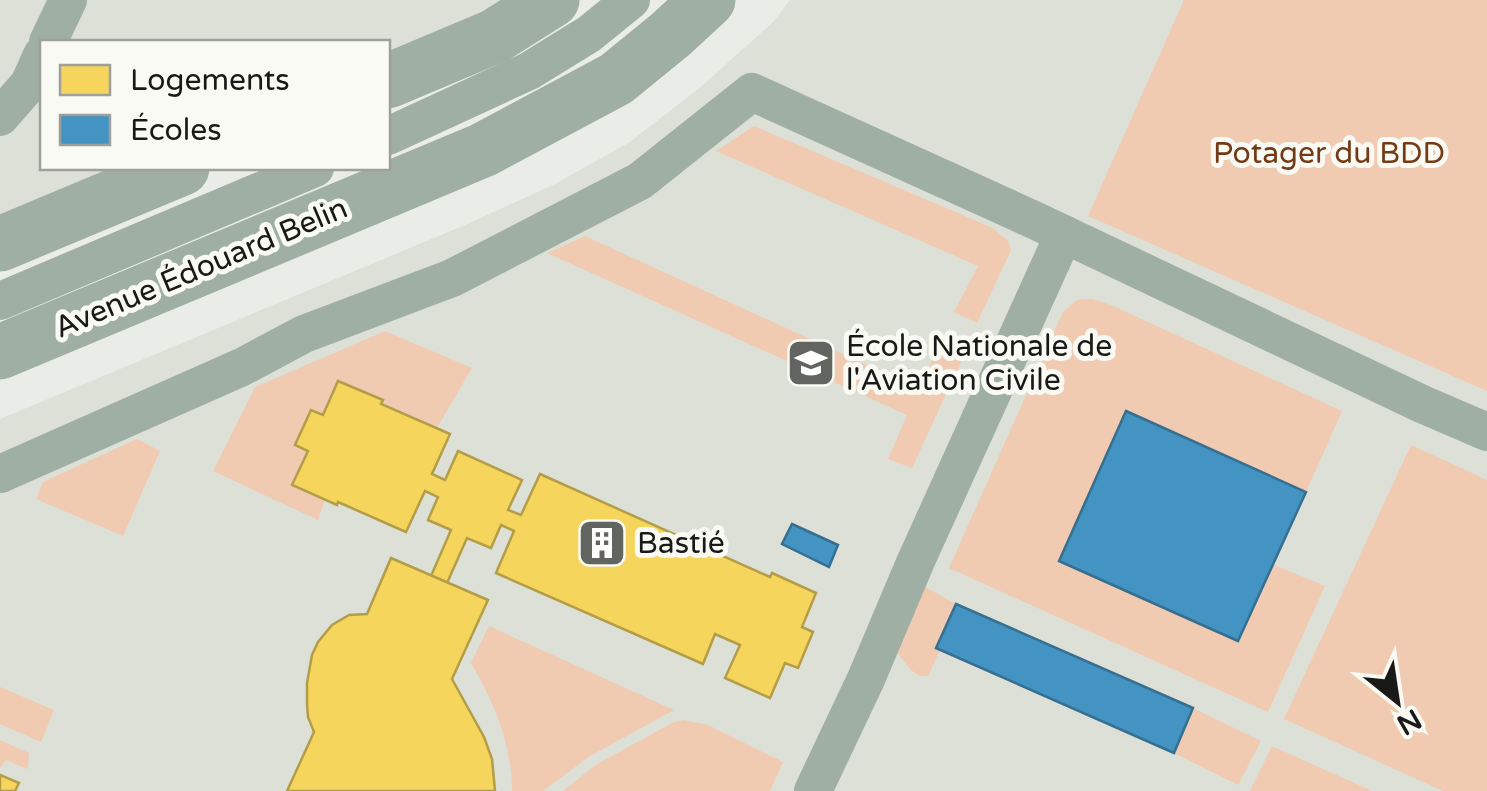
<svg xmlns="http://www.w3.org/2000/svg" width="1487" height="791" viewBox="0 0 1487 791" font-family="'Varela Round',sans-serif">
<rect width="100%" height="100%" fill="#eaece7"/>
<g fill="#dde0d6">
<path d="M0 0H504L501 6 388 53V42H42V168H114L0 215Z"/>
<path d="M790 0H1487V791H0V419L465 225 555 184 630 142 703 85 773 22Z"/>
</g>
<g fill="#f1cab2">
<path d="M1184 0H1487V391L1088 216Z"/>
<path d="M754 126 993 228 1008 241 1011 250 977 323 954 312 978 266 716 151Z"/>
<path d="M585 236 919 389 941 341 966 351 912 468 888 459 907 415 547 253Z"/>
<path d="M1092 299 1111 305 1342 411 1306 492 1126 411 1059 561 1237 641 1272 564 1325 586 1268 712 949 568 1063 312 1077 300Z"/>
<path d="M385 331 472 368 437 428 381 404 382 400 338 381 323 415 311 410 295 445 308 451 293 485 325 500 318 520 213 471 255 387Z"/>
<path d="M137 439 160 451 123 536 36 499 43 482Z"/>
<path d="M1411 445 1487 480V791H1443L1284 719Z"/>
<path d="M923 586 956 604 937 648 940 650 928 676C914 679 905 662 897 652Z"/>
<path d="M489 626 674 710 590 756 543 791H512C512 745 494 702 471 663Z"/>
<path d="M0 687 54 710 41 742 0 724Z"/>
<path d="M1193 708 1261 741 1238 785 1174 753Z"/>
<path d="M683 720 708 725 783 762 770 791H563L597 764 674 722Z"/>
<path d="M0 740 29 753 28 769 6 760 0 768Z"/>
<path d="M1272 746 1372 791H1250Z"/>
</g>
<g fill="#f6d55c" stroke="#b49d48" stroke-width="2.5">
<path d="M338 381 383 400 381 404 450 434 432 474 445 480 458 451 522 480 508 510 521 515 540 474 770 577 772 573 816 593 802 627 813 632 798 668 785 663 770 698 725 678 740 645 715 634 703 664 496 573 514 531 501 525 491 548 467 538 447 583 431 576 451 530 428 520 438 497 425 491 406 532 338 502 337 505 292 485 308 451 295 445 311 410 323 415Z"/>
<path d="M391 558 488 600 452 679 484 737 492 759 495 791H287L314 732 308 717 307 704V683L312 655 318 642 332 625 349 615 367 614Z"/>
<path d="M0 775 19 783 15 791H0Z"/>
</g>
<g fill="#4393c3" stroke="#366f90" stroke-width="2.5">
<path d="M1126 411 1306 492 1238 641 1059 561Z"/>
<path d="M792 524 838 545 829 567 782 544Z"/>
<path d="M956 604 1193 708 1174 753 936 648Z"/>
</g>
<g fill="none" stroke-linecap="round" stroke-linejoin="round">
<g stroke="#9fafa3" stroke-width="38">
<path d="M48 42 68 0"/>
<path d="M0 117 29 84 42 55"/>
<path d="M388 136 529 71 589 34 631 0"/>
<path d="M0 301 315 168"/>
<path d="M0 474 242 367 304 334 452 278 640 181 752 92 1034 220 1422 404 1487 432"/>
<path d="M813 791 866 679 915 563 1064 234"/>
</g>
<g stroke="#9fafa3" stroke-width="55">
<path d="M388 81 495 36 552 0"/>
<path d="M0 244 182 168"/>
<path d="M0 352 483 150 616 79 670 35 708 0"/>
</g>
</g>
<defs>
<g id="university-square" transform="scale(2.5)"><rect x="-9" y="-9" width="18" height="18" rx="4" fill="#626460" stroke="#f8faf3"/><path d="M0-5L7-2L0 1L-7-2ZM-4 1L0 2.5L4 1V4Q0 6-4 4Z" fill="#fff"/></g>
<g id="building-square" transform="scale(2.5)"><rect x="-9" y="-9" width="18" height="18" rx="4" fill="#626460" stroke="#f8faf3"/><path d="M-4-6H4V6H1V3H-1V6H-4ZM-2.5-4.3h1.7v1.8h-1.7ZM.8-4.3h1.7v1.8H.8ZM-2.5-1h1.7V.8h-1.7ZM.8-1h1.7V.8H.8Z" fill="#fff"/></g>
</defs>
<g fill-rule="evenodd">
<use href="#university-square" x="811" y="363"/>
<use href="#building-square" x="602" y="543"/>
</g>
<g text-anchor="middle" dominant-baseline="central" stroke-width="10" stroke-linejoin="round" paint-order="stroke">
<g font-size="30" fill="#743a15" stroke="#f8faf3">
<text x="1329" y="153">Potager du BDD</text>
</g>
<g font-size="30" fill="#191a18" stroke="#f8faf3">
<text transform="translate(201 268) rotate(-23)">Avenue Édouard Belin</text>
</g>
<g font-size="30" fill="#191a18" stroke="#f8faf3" text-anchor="start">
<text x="846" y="346">École Nationale de<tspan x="846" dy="34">l'Aviation Civile</tspan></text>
<text x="637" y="543">Bastié</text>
</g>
</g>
<rect x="40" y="40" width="350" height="130" fill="#f8faf3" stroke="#9fa09b" stroke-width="2.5"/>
<rect x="60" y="65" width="50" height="30" fill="#f6d55c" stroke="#9fa09b" stroke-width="2.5"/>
<text x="130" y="90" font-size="30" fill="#191a18">Logements</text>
<rect x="60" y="115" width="50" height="30" fill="#4393c3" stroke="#9fa09b" stroke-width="2.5"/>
<text x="130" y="140" font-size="30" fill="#191a18">Écoles</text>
<g transform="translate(1397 701) rotate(150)" stroke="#f8faf3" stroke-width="8" paint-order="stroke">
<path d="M0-8L18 38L0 25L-18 38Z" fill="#191a18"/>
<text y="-15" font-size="28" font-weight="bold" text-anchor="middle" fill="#191a18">N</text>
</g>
</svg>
